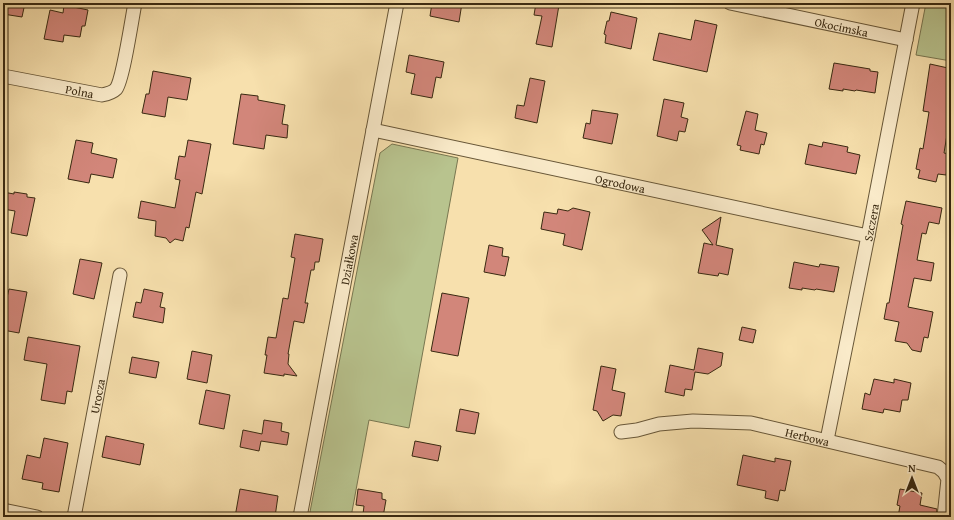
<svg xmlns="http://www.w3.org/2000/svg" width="954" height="520" viewBox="0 0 954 520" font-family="'Gentium Book Plus',serif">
<rect width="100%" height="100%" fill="#f7e0ad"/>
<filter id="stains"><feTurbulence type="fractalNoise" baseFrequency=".005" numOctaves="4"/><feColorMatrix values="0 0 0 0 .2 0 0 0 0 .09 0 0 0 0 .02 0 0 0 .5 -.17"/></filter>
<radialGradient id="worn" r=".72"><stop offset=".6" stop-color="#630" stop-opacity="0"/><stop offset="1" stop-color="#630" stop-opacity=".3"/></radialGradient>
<g fill="#b8c38e" stroke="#787650">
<path d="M926 3H951V61L916 55Z"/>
<path d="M392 144 458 158 409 428 369 420 351 517H309L380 153Z"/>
</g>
<g fill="#d2867a" stroke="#392911">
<path d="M3 3H25L22 17 3 14Z"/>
<path d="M432 3H462L459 22 430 16Z"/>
<path d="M536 3 559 5 552 47 536 44 542 16 534 15Z"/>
<path d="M64 5 88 10 85 26H82L80 37 64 35 63 42 44 39 50 10 63 13Z"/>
<path d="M611 12 637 18 631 49 605 43 606 35 604 34 607 21H609Z"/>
<path d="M695 20 717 25 707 72 653 60 659 33 691 40Z"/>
<path d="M409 55 444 62 441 78 436 77 432 98 411 94 415 74 406 72Z"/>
<path d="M834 63 870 69V71L878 72 875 93 856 90 855 91 843 89V91L829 89Z"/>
<path d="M930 64 948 68V71H951V110L944 153 950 154 946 175 938 174 936 182 918 178 920 170 916 169 920 148 923 149 929 112 923 111Z"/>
<path d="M153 71 191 78 187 100 168 97 165 117 142 113 146 94H149Z"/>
<path d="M530 78 545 81 537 123 515 118 517 105 524 106Z"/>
<path d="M241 94 258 96V100L285 105 282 124 288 125 287 138 266 135 264 149 233 144Z"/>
<path d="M664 99 684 103 681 117 688 119 685 132 679 131 677 141 657 136Z"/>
<path d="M592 110 618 114 612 144 583 138 586 123 590 124Z"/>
<path d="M746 111 758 114 755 130 767 133 764 145 761 144 759 154 740 150 741 146 737 145Z"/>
<path d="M76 140 93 143 91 153 117 159 113 178 91 174 89 183 68 179Z"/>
<path d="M188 140 211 144 202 194 196 192 189 228 186 227 183 241 175 239 170 243 166 238 155 236 156 221 138 218 141 201 175 208 180 180 175 179 179 156 185 157Z"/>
<path d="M823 142 848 147 847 152 860 155 856 174 805 164 809 144 822 147Z"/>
<path d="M3 192 14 194V192L27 194V197L35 198 27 236 11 233 15 211 3 209Z"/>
<path d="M906 201 942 208 939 224 929 222 926 234 922 233 917 260 934 263 931 281 914 278 908 307 933 312 928 338 924 337 921 352 912 350 907 343 895 341 899 322 884 319 887 303H889L903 225 901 224Z"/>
<path d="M573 208 590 212 582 250 563 245 565 234 541 229 544 212 557 214 558 209 568 211Z"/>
<path d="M721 217 716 245 733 249 728 275 719 273 718 276 698 273 704 243 713 245 702 230Z"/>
<path d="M295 234 323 239 319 262H315L314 270H311L305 303H308L304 323 294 321 288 354H289L288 364 297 376 284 374V376L264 373 267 355H265L268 337 276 338 283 298 288 299 295 258 291 257Z"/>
<path d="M489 245 503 248 502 256 509 257 505 276 484 272Z"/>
<path d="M80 259 102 263 94 299 73 294Z"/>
<path d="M794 262 819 267 820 264 839 267 834 292 816 289 815 290 802 288V290L789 288Z"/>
<path d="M9 289 27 292 19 333 3 330V311H4Z"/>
<path d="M144 289 163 293 160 307 165 308 163 323 133 317 136 302 141 303Z"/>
<path d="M442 293 469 298 458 356 431 351Z"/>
<path d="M742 327 756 330 753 343 739 340Z"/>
<path d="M28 337 80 346 72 392 67 391 65 404 41 400 47 364 24 360Z"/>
<path d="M698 348 723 353 721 366 708 374 695 372 692 390 685 389 684 396 665 392 670 365 694 370Z"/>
<path d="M192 351 212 355 207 383 187 379Z"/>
<path d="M132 357 159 362 156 378 129 373Z"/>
<path d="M601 366 616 369 612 390 625 393 621 416 613 415 603 421 597 411 593 410Z"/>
<path d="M874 379 894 383V379L911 383 908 400H902L900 412 884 409 883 413 862 409 865 393 870 395Z"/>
<path d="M206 390 230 395 224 429 199 424Z"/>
<path d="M460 409 479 413 475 434 456 431Z"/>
<path d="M264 420 282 423 281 431 289 433 287 445 261 441 259 451 240 447 243 430 262 434Z"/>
<path d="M106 436 144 444 140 465 102 457Z"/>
<path d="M44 438 68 443 59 492 42 489 43 483 22 479 27 455 40 458Z"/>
<path d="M415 441 441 446 438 461 412 456Z"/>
<path d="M743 455 775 462V458L791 461 785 491 780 490 778 501 765 498 766 491 737 485Z"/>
<path d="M240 489 278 496 275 517H235Z"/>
<path d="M358 489 382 493V499L386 500 383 517 363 514 364 506 356 505Z"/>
<path d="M900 489 922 493 920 505 937 509 936 517H898L900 506 897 505Z"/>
</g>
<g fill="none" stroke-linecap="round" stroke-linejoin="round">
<g stroke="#685738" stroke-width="15">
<g id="street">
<path id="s1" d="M730 3 906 40"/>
<path id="s2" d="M3 76 102 95C107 94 112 93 116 89 123 80 132 18 135 3"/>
<path id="s3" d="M373 130 868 236"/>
<path id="s4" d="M621 432 637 430 659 424 693 421 751 423 938 467 944 472 948 479 944 517"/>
<path id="s5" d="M827 440 868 236 913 3"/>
<path d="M3 510 37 517"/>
<path id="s6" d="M74 517 120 275"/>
<path id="s7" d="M300 517 397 3"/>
</g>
</g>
<use href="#street" stroke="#faebca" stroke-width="13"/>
</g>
<g text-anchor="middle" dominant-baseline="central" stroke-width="3.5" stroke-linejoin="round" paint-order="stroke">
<g font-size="12" fill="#392911" stroke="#faebca">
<text stroke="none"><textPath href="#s1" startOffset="114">Okocimska</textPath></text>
<text stroke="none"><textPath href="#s2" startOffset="78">Polna</textPath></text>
<text stroke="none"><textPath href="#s3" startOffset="253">Ogrodowa</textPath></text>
<text stroke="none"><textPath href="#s5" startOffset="222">Szczera</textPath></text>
<text stroke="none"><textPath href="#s7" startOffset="262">Działkowa</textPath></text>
<text stroke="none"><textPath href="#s6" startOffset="123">Urocza</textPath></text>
<text stroke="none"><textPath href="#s4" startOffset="189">Herbowa</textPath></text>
</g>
</g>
<rect width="954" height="520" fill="none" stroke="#f7e0ad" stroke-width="16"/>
<rect x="4" y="4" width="946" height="512" fill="none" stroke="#392911" stroke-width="2"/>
<rect x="8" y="8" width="938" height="504" fill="none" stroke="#392911"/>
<g transform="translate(912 478)" stroke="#faebca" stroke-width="3" paint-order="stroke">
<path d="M0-3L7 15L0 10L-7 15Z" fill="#392911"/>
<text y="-6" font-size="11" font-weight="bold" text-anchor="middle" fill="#392911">N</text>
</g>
<rect width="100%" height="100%" filter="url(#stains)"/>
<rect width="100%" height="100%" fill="url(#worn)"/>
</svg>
